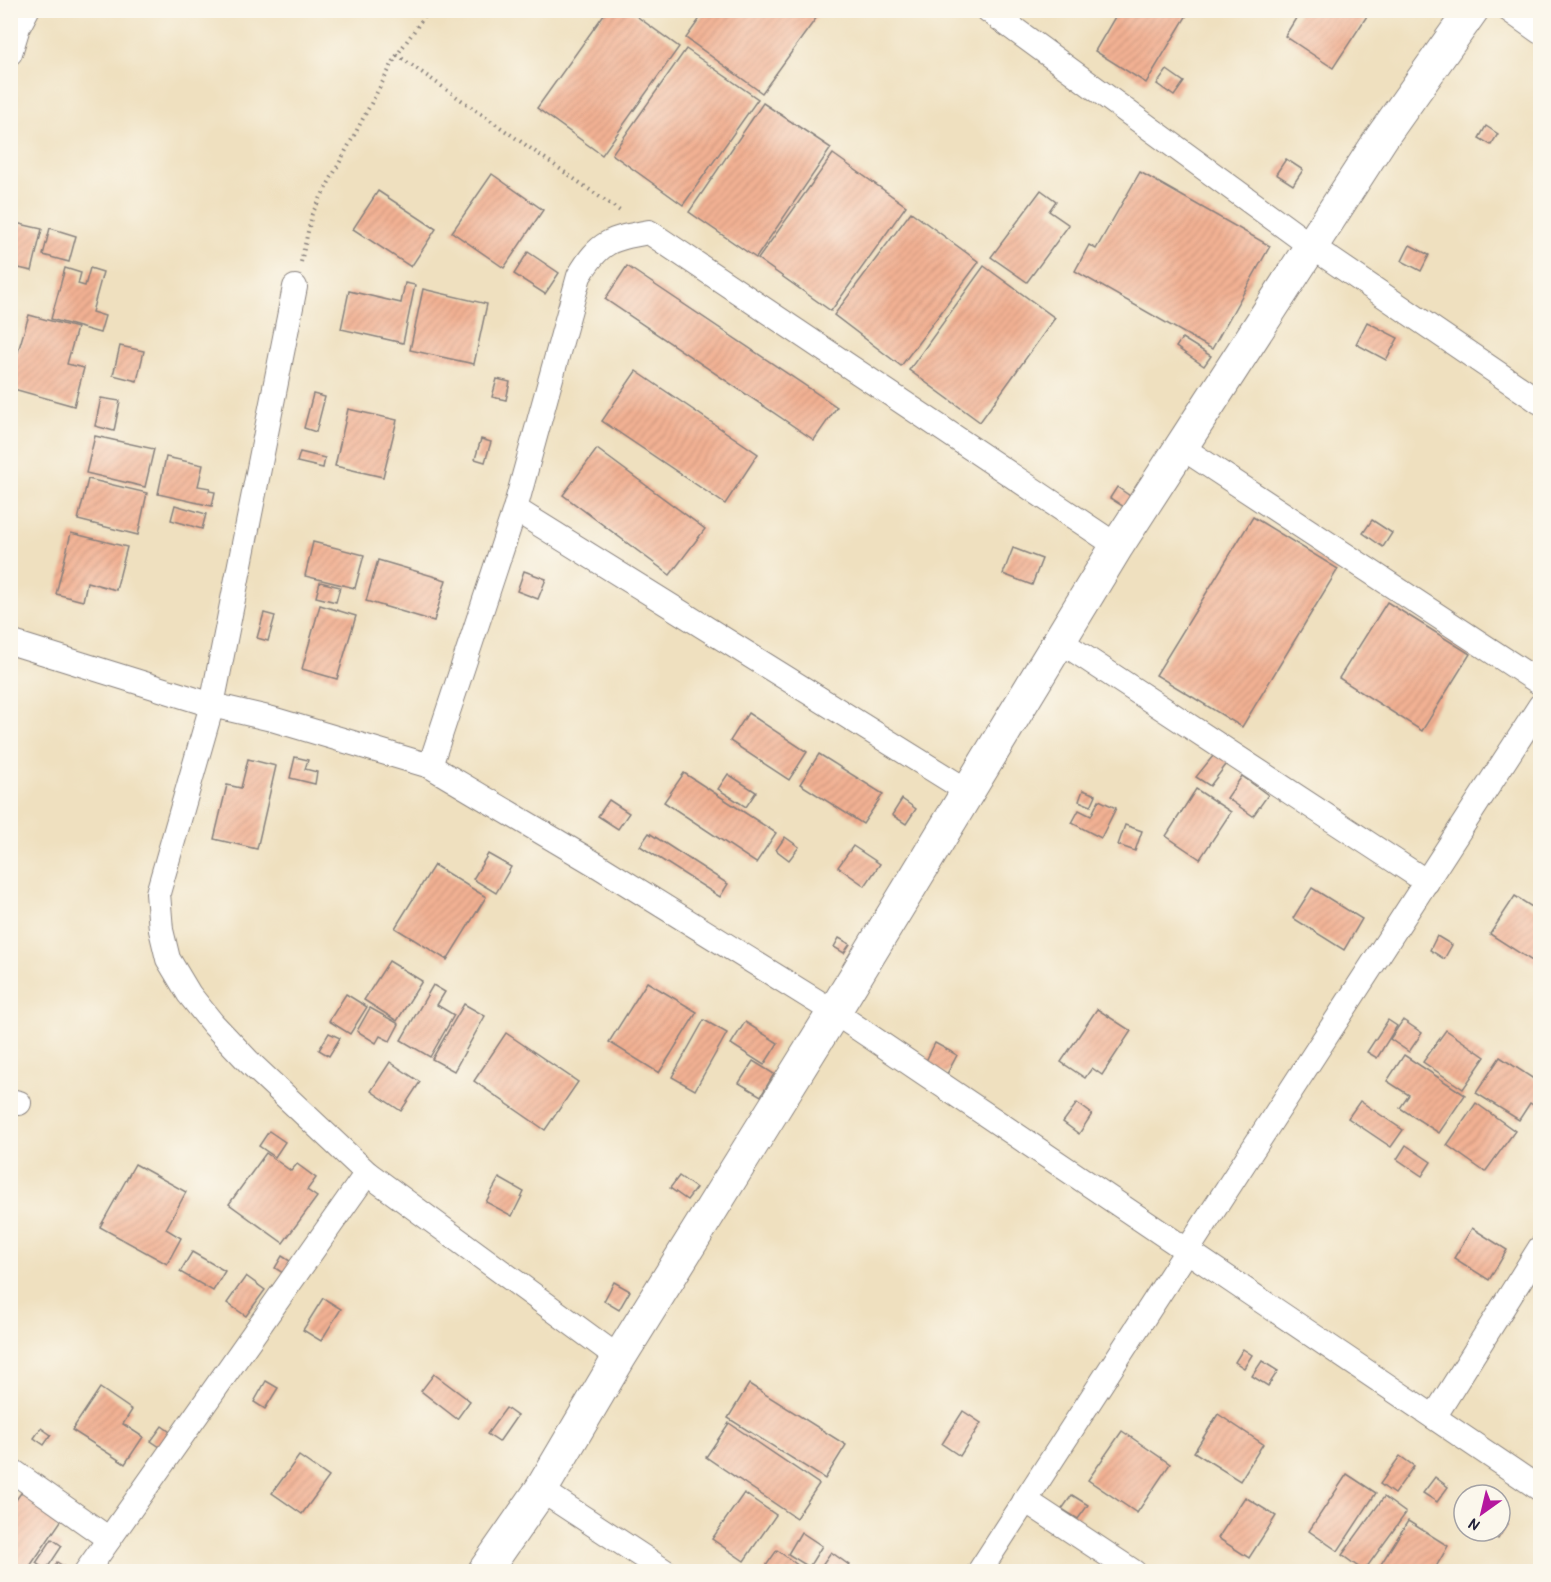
<svg xmlns="http://www.w3.org/2000/svg" width="1551" height="1582" viewBox="0 0 1551 1582" font-family="'Patrick Hand',sans-serif">
<defs>
<pattern id="building-hatch" width="6" height="6" patternUnits="userSpaceOnUse" patternTransform="scale(1.5)"><rect width="6" height="6" fill="#f2b193"/><path d="M-1 1l2-2M0 6l6-6M5 7l2-2" fill="none" stroke="#cf9880"/></pattern>
</defs>
<rect width="100%" height="100%" fill="#fbf7ec"/>
<filter id="ink" filterUnits="userSpaceOnUse"><feTurbulence type="fractalNoise" baseFrequency=".0167" numOctaves="2"/><feDisplacementMap in="SourceGraphic" scale="12" xChannelSelector="R" yChannelSelector="G"/><feConvolveMatrix kernelMatrix="1 2 1 2 8 2 1 2 1" color-interpolation-filters="sRGB"/></filter>
<filter id="wash" filterUnits="userSpaceOnUse"><feTurbulence type="fractalNoise" baseFrequency=".008" numOctaves="4" result="noise"/><feDisplacementMap in="SourceGraphic" scale="24" xChannelSelector="R" yChannelSelector="G"/><feGaussianBlur stdDeviation="1.35" result="paint"/><feColorMatrix in="noise" values="0 0 0 0 0 0 0 0 0 0 0 0 0 0 0 0 0 1.4 0 .05"/><feComposite in="paint" operator="in"/></filter>
<g filter="url(#wash)">
<rect width="100%" height="100%" fill="#efe0bf"/>
<g id="blocks">
<g fill="url(#building-hatch)">
<path d="M607 10H628L679 47 602 155 537 108Z"/>
<path d="M706 10H822L762 93 686 38Z"/>
<path d="M1119 10H1190L1146 83 1095 51Z"/>
<path d="M1301 10H1364L1369 13 1333 68 1285 36Z"/>
<path d="M686 49 758 99 683 205 612 154Z"/>
<path d="M1167 70 1184 82 1174 96 1157 84Z"/>
<path d="M763 103 831 148 756 258 689 212Z"/>
<path d="M1486 126 1498 134 1491 145 1479 138Z"/>
<path d="M833 154 906 206 831 311 758 259Z"/>
<path d="M1286 159 1303 170 1293 185 1276 174Z"/>
<path d="M1140 172 1270 246 1212 349 1075 271 1089 245 1096 249Z"/>
<path d="M492 174 543 210 504 268 452 232Z"/>
<path d="M1041 190 1056 201 1049 211 1069 225 1027 282 991 257Z"/>
<path d="M378 191 436 229 411 267 353 229Z"/>
<path d="M911 212 979 262 901 366 834 315Z"/>
<path d="M11 222 42 229 32 271 10 266Z"/>
<path d="M50 228 76 236 69 262 43 255Z"/>
<path d="M1410 245 1429 255 1421 271 1402 261Z"/>
<path d="M528 252 559 273 545 294 514 274Z"/>
<path d="M627 266 837 407 814 440 605 299Z"/>
<path d="M984 266 1055 318 980 422 909 370Z"/>
<path d="M65 268 81 273 78 284 85 286 90 268 103 272 92 312 105 316 100 333 51 319Z"/>
<path d="M405 283 415 285 403 343 341 329 349 291 401 303Z"/>
<path d="M423 289 487 304 474 364 410 350Z"/>
<path d="M29 315 77 328 67 364 84 368 74 406 10 388V378Z"/>
<path d="M1367 322 1398 338 1386 360 1356 344Z"/>
<path d="M1182 338 1211 356 1204 366 1176 347Z"/>
<path d="M120 346 144 351 137 381 113 375Z"/>
<path d="M636 371 758 454 725 504 602 421Z"/>
<path d="M497 379 510 382 506 400 492 397Z"/>
<path d="M313 394 325 397 316 432 304 428Z"/>
<path d="M101 398 120 401 114 431 95 426Z"/>
<path d="M348 409 397 420 383 477 335 466Z"/>
<path d="M95 436 154 449 145 487 86 473Z"/>
<path d="M481 439 491 442 485 462 475 459Z"/>
<path d="M597 449 705 529 670 575 563 495Z"/>
<path d="M300 452 325 458 323 468 297 462Z"/>
<path d="M166 457 203 465 198 486 210 488 209 491 215 492 212 506 158 494Z"/>
<path d="M88 479 147 493 138 535 78 520Z"/>
<path d="M1117 487 1133 498 1127 509 1110 498Z"/>
<path d="M175 505 206 514 202 529 171 520Z"/>
<path d="M1253 517 1338 569 1242 727 1156 675Z"/>
<path d="M1372 520 1392 533 1383 547 1363 533Z"/>
<path d="M71 533 127 547 116 590 87 582 83 601 56 594Z"/>
<path d="M313 542 364 555 355 588 305 576Z"/>
<path d="M1013 548 1042 559 1032 585 1003 574Z"/>
<path d="M378 560 446 580 434 621 366 601Z"/>
<path d="M524 571 546 579 538 599 517 591Z"/>
<path d="M320 582 340 587 336 602 316 597Z"/>
<path d="M1387 602 1470 654 1422 731 1339 678Z"/>
<path d="M320 605 356 616 337 679 302 669Z"/>
<path d="M264 613 275 616 268 641 257 638Z"/>
<path d="M748 713 807 752 789 780 730 741Z"/>
<path d="M1217 751 1229 761 1210 786 1196 777Z"/>
<path d="M819 754 883 794 863 824 800 784Z"/>
<path d="M295 757 308 760 305 769 317 772 315 784 290 778Z"/>
<path d="M248 759 276 766 257 849 214 839 227 785 241 788Z"/>
<path d="M684 773 776 833 756 863 664 802Z"/>
<path d="M728 774 756 792 746 807 718 789Z"/>
<path d="M1242 776 1268 795 1253 816 1227 798Z"/>
<path d="M1196 789 1231 812 1200 859 1166 836Z"/>
<path d="M1083 790 1096 795 1091 806 1079 801Z"/>
<path d="M902 799 916 809 906 824 892 815Z"/>
<path d="M609 800 629 813 618 829 598 816Z"/>
<path d="M1099 800 1116 808 1101 838 1072 823 1079 810 1091 816Z"/>
<path d="M1125 825 1142 831 1135 851 1118 845Z"/>
<path d="M649 833 728 884 720 897 640 846Z"/>
<path d="M785 837 799 847 789 860 776 850Z"/>
<path d="M853 846 880 864 865 886 838 867Z"/>
<path d="M488 854 511 867 496 893 473 879Z"/>
<path d="M434 865 486 897 447 960 395 928Z"/>
<path d="M1312 888 1362 919 1344 950 1293 918Z"/>
<path d="M1515 896 1540 912V966L1490 934Z"/>
<path d="M1437 936 1452 945 1444 959 1430 950Z"/>
<path d="M839 938 850 944 844 953 834 947Z"/>
<path d="M389 961 422 981 397 1021 364 1000Z"/>
<path d="M647 982 697 1012 659 1073 609 1042Z"/>
<path d="M433 985 445 992 437 1005 454 1015 430 1057 401 1040Z"/>
<path d="M346 994 367 1007 350 1034 329 1021Z"/>
<path d="M464 1004 485 1016 454 1071 432 1059Z"/>
<path d="M370 1008 399 1024 390 1041 380 1036 376 1043 357 1031Z"/>
<path d="M1097 1009 1131 1031 1102 1075 1092 1068 1085 1078 1061 1062Z"/>
<path d="M704 1020 727 1033 695 1090 672 1077Z"/>
<path d="M1388 1020 1397 1026 1377 1058 1367 1052Z"/>
<path d="M1403 1020 1422 1033 1409 1052 1390 1039Z"/>
<path d="M745 1022 778 1043 764 1065 731 1044Z"/>
<path d="M1446 1030 1485 1057 1463 1089 1423 1062Z"/>
<path d="M329 1033 340 1038 329 1056 319 1050Z"/>
<path d="M506 1033 578 1082 545 1130 474 1081Z"/>
<path d="M935 1043 957 1055 947 1074 925 1063Z"/>
<path d="M1404 1055 1465 1095 1439 1133 1400 1108 1409 1095 1387 1081Z"/>
<path d="M1500 1057 1540 1083V1101L1536 1107 1530 1103 1519 1120 1476 1093Z"/>
<path d="M753 1061 774 1074 761 1096 739 1083Z"/>
<path d="M390 1062 420 1082 401 1111 371 1091Z"/>
<path d="M1360 1101 1403 1130 1391 1147 1348 1118Z"/>
<path d="M1077 1103 1092 1114 1079 1134 1063 1122Z"/>
<path d="M1476 1103 1515 1131 1485 1172 1447 1145Z"/>
<path d="M269 1131 285 1142 275 1157 259 1146Z"/>
<path d="M1406 1145 1431 1162 1422 1176 1397 1159Z"/>
<path d="M266 1153 291 1171 297 1164 316 1178 307 1190 317 1197 283 1243 229 1204Z"/>
<path d="M135 1164 186 1192 166 1229 181 1238 167 1264 100 1227Z"/>
<path d="M679 1176 696 1188 687 1200 670 1188Z"/>
<path d="M499 1178 524 1192 512 1216 486 1202Z"/>
<path d="M1472 1228 1507 1250 1489 1280 1454 1258Z"/>
<path d="M192 1252 225 1271 213 1291 180 1272Z"/>
<path d="M282 1256 293 1263 286 1275 275 1268Z"/>
<path d="M246 1276 265 1290 246 1316 227 1303Z"/>
<path d="M614 1282 630 1291 619 1310 604 1301Z"/>
<path d="M323 1298 341 1309 321 1341 303 1330Z"/>
<path d="M1243 1349 1252 1355 1244 1368 1235 1362Z"/>
<path d="M1262 1361 1278 1371 1268 1386 1252 1376Z"/>
<path d="M434 1374 470 1401 457 1419 421 1391Z"/>
<path d="M266 1381 278 1388 265 1409 254 1402Z"/>
<path d="M749 1384 846 1445 825 1479 728 1418Z"/>
<path d="M100 1388 132 1410 123 1424 143 1437 125 1464 72 1430Z"/>
<path d="M506 1408 517 1416 499 1442 487 1434Z"/>
<path d="M963 1411 981 1423 960 1456 942 1444Z"/>
<path d="M1218 1414 1263 1444 1240 1481 1194 1452Z"/>
<path d="M729 1423 819 1484 796 1518 706 1457Z"/>
<path d="M162 1426 170 1432 160 1447 151 1441Z"/>
<path d="M41 1428 51 1435 44 1445 34 1438Z"/>
<path d="M1122 1431 1170 1464 1137 1513 1088 1480Z"/>
<path d="M299 1456 329 1477 302 1514 272 1493Z"/>
<path d="M1400 1456 1414 1466 1394 1494 1380 1484Z"/>
<path d="M1347 1474 1376 1493 1338 1551 1309 1531Z"/>
<path d="M1435 1477 1448 1487 1437 1502 1423 1493Z"/>
<path d="M26 1486 65 1515 26 1572H10V1508Z"/>
<path d="M744 1493 776 1515 744 1561 712 1539Z"/>
<path d="M1072 1495 1088 1505 1078 1519 1062 1509Z"/>
<path d="M1245 1497 1276 1516 1249 1558 1218 1538Z"/>
<path d="M1384 1497 1406 1513 1364 1571 1342 1555Z"/>
<path d="M1500 1520 1507 1524 1498 1539 1485 1531H1500Z"/>
<path d="M1408 1521 1448 1546 1433 1572H1376Z"/>
<path d="M801 1532 822 1546 809 1567 788 1554Z"/>
<path d="M52 1539 62 1546 46 1570 36 1563Z"/>
<path d="M777 1550 807 1572H766L763 1570Z"/>
<path d="M831 1552 849 1565 845 1572H817Z"/>
<path d="M57 1562 72 1572H52Z"/>
</g>
</g>
</g>
<g filter="url(#ink)">
<use href="#blocks" fill-opacity="0" stroke="#88817d" stroke-width="1.5"/>
<g fill="none" stroke-linecap="round" stroke-linejoin="round">
<g stroke="#88817d" stroke-width="26">
<g id="street">
<path d="M988 10 1311 246 1540 402"/>
<path d="M1509 10 1540 32"/>
<path d="M10 53 18 27 27 10"/>
<path d="M295 287 212 705 158 893 161 930 168 959 189 994 213 1024 248 1061 367 1173 619 1358"/>
<path d="M1181 447 1540 683"/>
<path d="M515 509 969 792"/>
<path d="M1060 641 1427 882"/>
<path d="M10 642 212 705 272 719 430 766 515 509 579 276C600 241 610 239 649 232L1117 546"/>
<path d="M430 766 597 865 834 1012 1540 1489"/>
<path d="M10 1101 19 1103"/>
<path d="M1434 1417 1540 1248"/>
<path d="M10 1469 109 1539"/>
<path d="M541 1490 666 1572"/>
<path d="M1025 1500 1134 1572"/>
<path d="M86 1572 367 1173"/>
<path d="M979 1572 1540 706"/>
</g>
</g>
<g stroke="#88817d" stroke-width="35">
<path id="secondary" d="M484 1572 541 1490 619 1358 834 1012 1117 546 1382 137 1472 10"/>
</g>
<g stroke="#88817d" stroke-width="4" stroke-dasharray="1.5 4.5" stroke-linecap="butt">
<path d="M397 55 620 211"/>
<path d="M301 262 312 214 397 55 429 10"/>
</g>
<use href="#street" stroke="#fff" stroke-width="24"/>
<use href="#secondary" stroke="#fff" stroke-width="33"/>
</g>
</g>
<rect width="1551" height="1582" fill="none" stroke="#fbf7ec" stroke-width="36"/>
<g transform="translate(1482 1513) rotate(214)"><circle r="28" fill="#fbf7ec" stroke="#a4a2a5" stroke-width="1.5"/>
<path d="M0-4.5L10 22L0 15L-10 22Z" fill="#b5179e"/>
<text y="-9" font-size="16" font-weight="bold" text-anchor="middle" fill="#22223b">N</text>
</g>
</svg>
